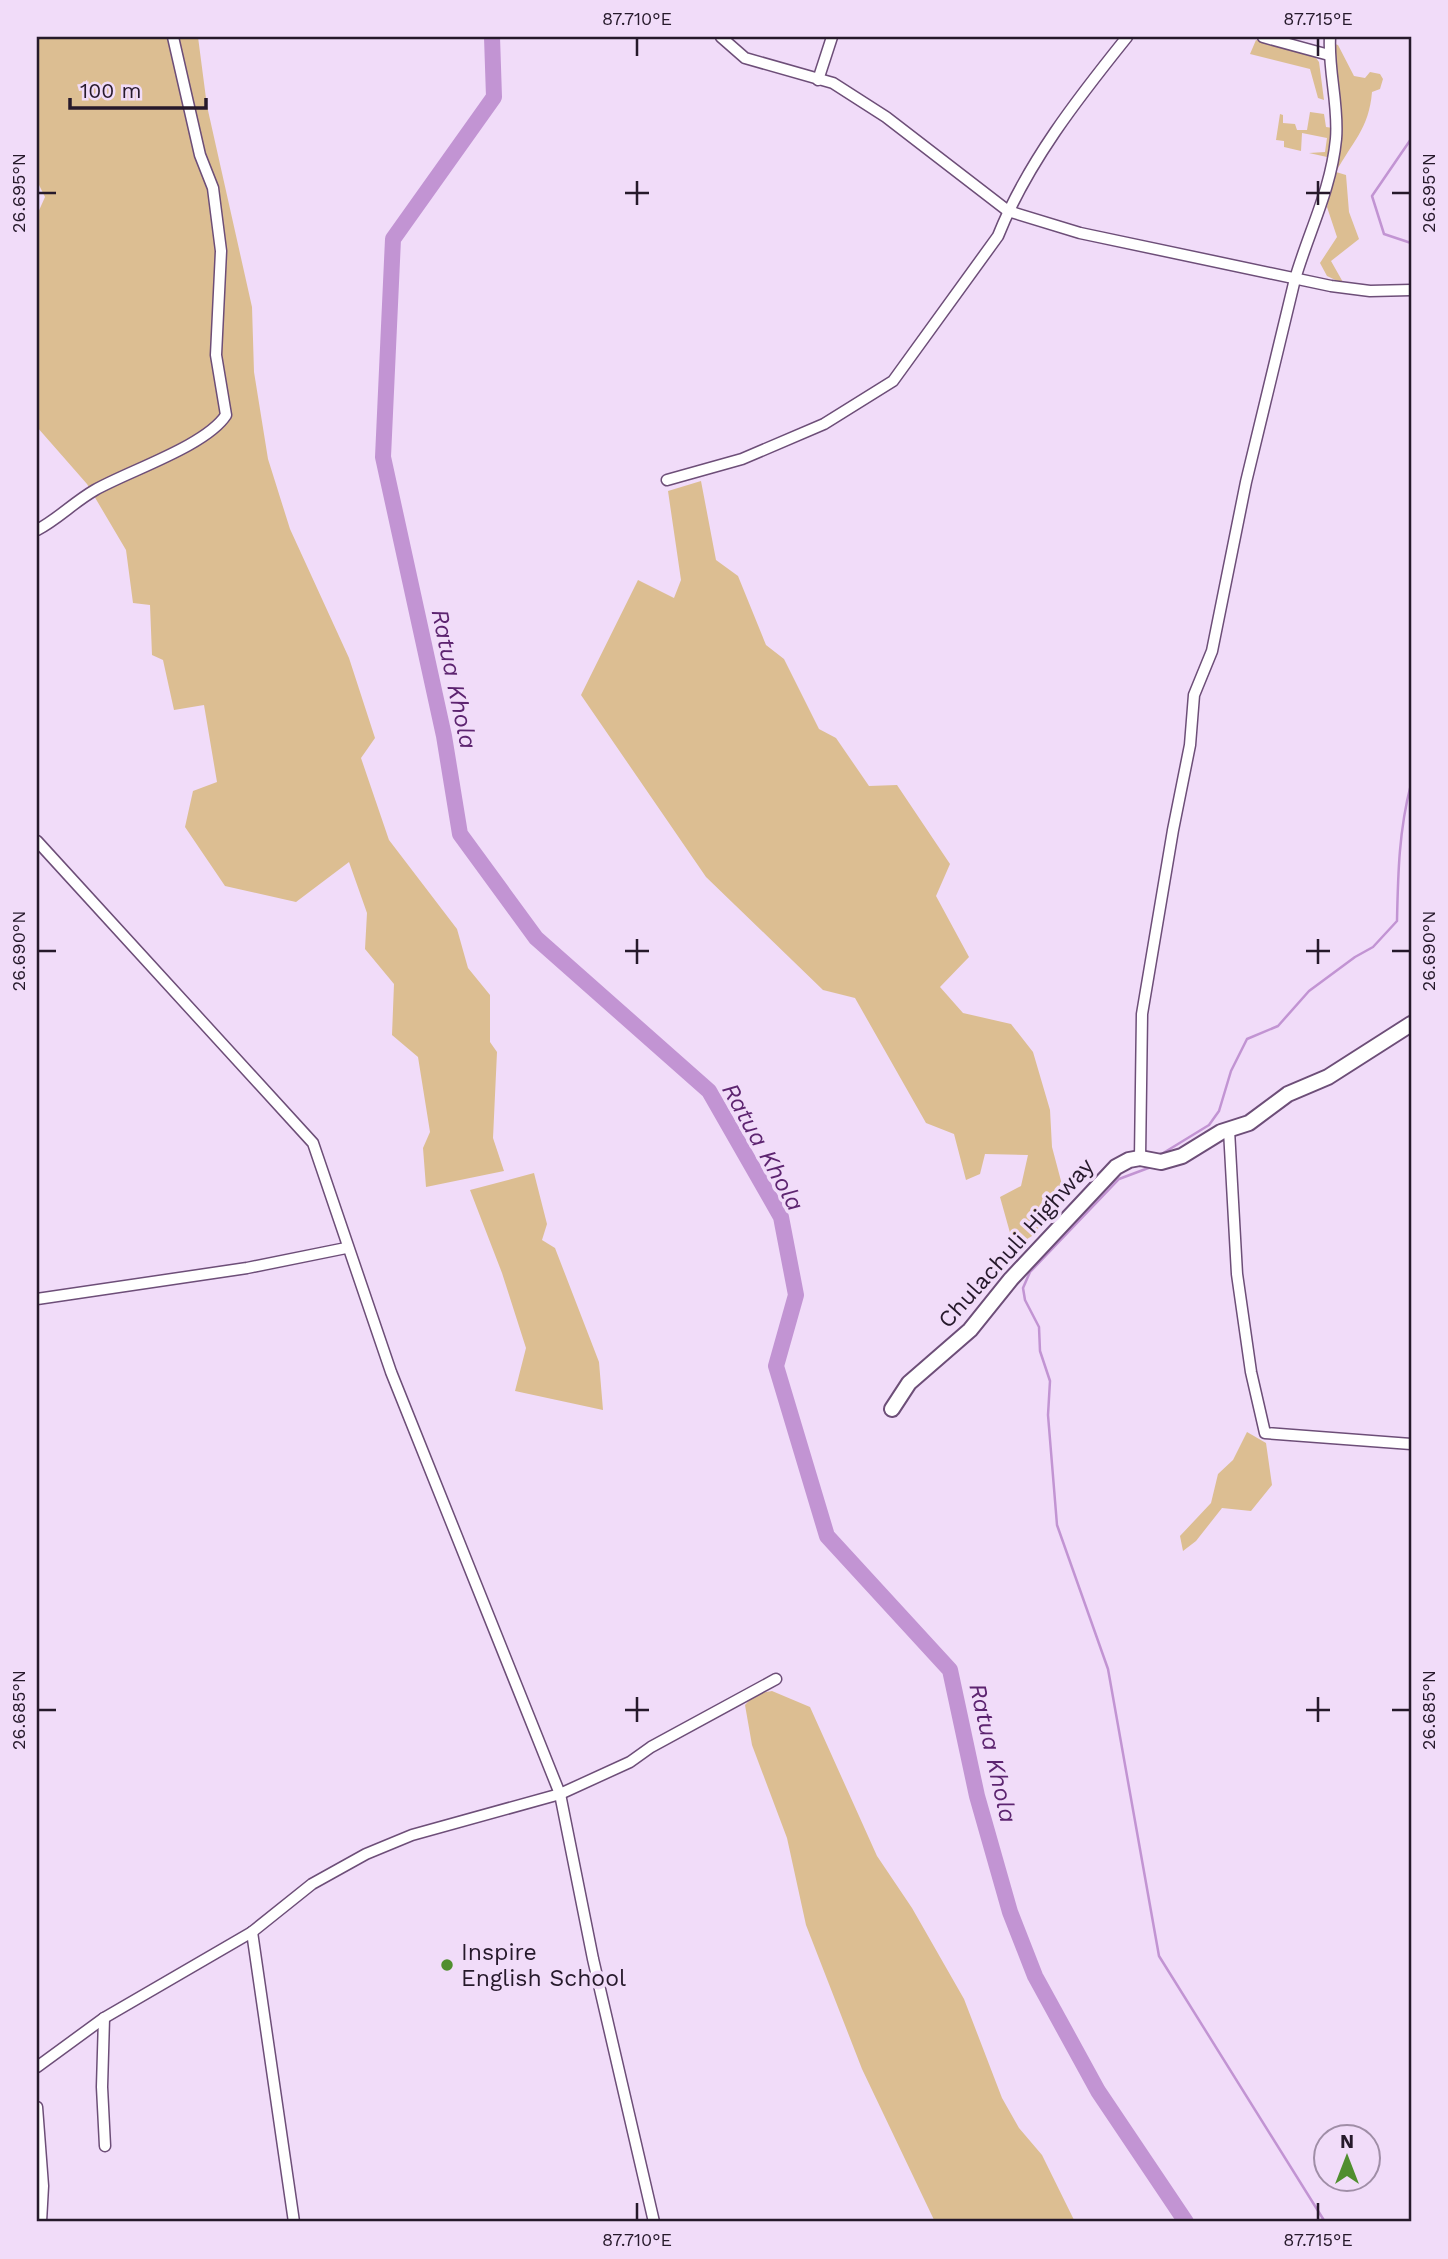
<svg xmlns="http://www.w3.org/2000/svg" width="1448" height="2259" viewBox="0 0 1448 2259" font-family="'Work Sans',sans-serif">
<rect width="100%" height="100%" fill="#f1dcf9"/>
<g fill="#dcbe92">
<path d="M37 37H198L207 106 252 307 254 372 268 459 290 529 349 658 375 738 361 758 389 840 457 929 468 968 490 995V1042L497 1052 493 1138 504 1171 426 1187 423 1148 430 1132 418 1057 392 1035 394 984 365 949 367 913 349 862 296 902 225 886 185 827 193 791 217 782 204 705 174 710 163 660 152 655 150 605 133 603 126 550 87 484 37 427V215L45 197 37 181Z"/>
<path d="M1256 40 1313 54 1319 62 1324 100 1318 98 1310 69 1250 54Z"/>
<path d="M1331 43 1338 45 1354 76 1365 78 1370 72 1380 74 1383 79 1380 89 1372 92C1369 129 1352 142 1336 172L1346 175 1349 212 1359 239 1331 261 1344 284 1327 276 1320 263 1337 237 1327 207 1340 133 1339 83Z"/>
<path d="M1310 112 1324 114 1326 127 1333 128 1327 157 1309 153 1325 152 1327 138 1302 133 1301 151 1284 147V141L1276 140 1280 114 1283 115V123L1295 124 1297 130H1307Z"/>
<path d="M701 481 716 560 738 576 766 645 784 659 819 729 836 738 869 786 897 785 950 864 936 896 969 957 940 987 963 1013 1011 1024 1033 1052 1050 1110 1052 1147 1065 1196 1032 1236 1014 1247 1000 1197 1021 1186 1028 1155 985 1154 980 1174 966 1180 954 1134 926 1123 855 998 823 990 706 877 581 695 638 580 674 598 681 580 668 491Z"/>
<path d="M534 1173 547 1224 542 1240 555 1248 599 1362 603 1410 515 1391 526 1348 502 1273 470 1190Z"/>
<path d="M1247 1432 1266 1443 1272 1485 1251 1511 1222 1508 1196 1541 1183 1551 1180 1536 1211 1503 1218 1474 1233 1460Z"/>
<path d="M772 1691 810 1707 877 1856 912 1908 964 1999 1002 2098 1019 2128 1042 2155 1075 2222H935L862 2069 806 1925 787 1838 752 1745 745 1705 755 1694Z"/>
</g>
<g fill="none" stroke-linecap="round" stroke-linejoin="round">
<g stroke="#c294d3" stroke-width="2.5">
<path d="M1411 70V80"/>
<path d="M1411 139 1372 196 1384 234 1411 243"/>
<path d="M1160 1155 1209 1125 1219 1111 1231 1071 1247 1039 1278 1026 1309 991 1355 957 1373 947 1397 921C1398 873 1399 830 1411 784"/>
<path d="M1151 1167 1119 1179 1030 1272 1023 1288 1025 1300 1039 1327 1040 1351 1050 1381 1048 1415 1057 1525 1108 1669 1159 1956 1325 2222"/>
</g>
<path stroke="#c294d3" stroke-width="16" d="M492 37 494 97 393 239 383 457 444 736 460 834 536 938 709 1091 781 1217 796 1295 776 1366 827 1536 950 1670 977 1796 1010 1912 1035 1976 1098 2091 1186 2222"/>
<g stroke="#6d4e78" stroke-width="13">
<g id="street">
<path d="M721 37 745 58 833 83 886 117 1008 211 1080 233 1331 286 1370 291 1411 290"/>
<path d="M1263 37 1329 55"/>
<path d="M818 80 832 37"/>
<path d="M667 480 742 459 824 424 893 381 998 236C1027 163 1078 98 1127 37"/>
<path d="M37 530C58 519 74 502 95 490 128 471 206 446 226 415L216 355 221 251 213 188 200 155 173 37"/>
<path d="M37 841 313 1143 391 1372 560 1794 593 1959 654 2222"/>
<path d="M1229 1130 1237 1274 1251 1372 1265 1433 1411 1444"/>
<path d="M1140 1158 1142 1014 1173 830 1190 745 1194 695 1212 651 1246 482 1295 279C1309 231 1331 190 1336 139 1339 105 1328 71 1330 37"/>
<path d="M37 1299 247 1268 346 1248"/>
<path d="M252 1932 294 2222"/>
<path d="M104 2018 102 2087 105 2146"/>
<path d="M37 2067 104 2018 252 1932 312 1884 366 1854 412 1835 560 1794 630 1762 651 1747 776 1679"/>
<path d="M37 2107 43 2186 41 2222"/>
</g>
</g>
<g stroke="#6d4e78" stroke-width="18">
<path id="secondary" d="M892 1409 909 1383 970 1330 1011 1279 1116 1167 1129 1160 1140 1158 1161 1162 1182 1156 1221 1132 1249 1123 1288 1094 1328 1077 1411 1024"/>
</g>
<use href="#street" stroke="#fff" stroke-width="10"/>
<use href="#secondary" stroke="#fff" stroke-width="14"/>
</g>
<path fill="none" stroke="#26192b" stroke-width="2.5" d="M637 38V56M1318 38V56M637 181V205M1318 181V205M38 193H56M625 193H649M1306 193H1330M1392 193H1410M637 939V964M1318 939V964M38 951H56M625 951H649M1306 951H1330M1392 951H1410M637 1697V1722M1318 1697V1722M38 1710H56M625 1710H649M1306 1710H1330M1392 1710H1410M637 2203V2220M1318 2203V2220"/>
<circle fill="#508e2f" stroke="#f1dcf9" stroke-width="2.5" cx="447" cy="1965" r="7"/>
<g text-anchor="middle" dominant-baseline="central" stroke-width="7" stroke-linejoin="round" paint-order="stroke">
<g font-size="23" fill="#26192b" stroke="#f1dcf9">
<text transform="translate(1016 1243) rotate(-48)">Chulachuli Highway</text>
</g>
<g font-size="23" fill="#26192b" stroke="#f1dcf9" text-anchor="start">
<text x="461" y="1952">Inspire<tspan x="461" dy="26">English School</tspan></text>
</g>
<g font-size="24" font-style="italic" fill="#5d2470" stroke="#f1dcf9">
<text transform="translate(454 679) rotate(78)">Ratua Khola</text>
<text transform="translate(763 1147) rotate(61)">Ratua Khola</text>
<text transform="translate(993 1753) rotate(77)">Ratua Khola</text>
</g>
</g>
<rect width="1448" height="2259" fill="none" stroke="#f1dcf9" stroke-width="77"/>
<g transform="translate(1347 2158)"><circle r="33" fill="#f1dcf9" stroke="#a08ea7" stroke-width="2"/>
<path d="M0-5L12 26L0 18L-12 26Z" fill="#508e2f"/>
<text y="-10" font-size="19" font-weight="bold" text-anchor="middle" fill="#26192b">N</text>
</g>
<path d="M70 98v10h136v-10" fill="none" stroke="#26192b" stroke-width="3.5"/>
<text x="80" y="98" font-size="21" fill="#26192b" stroke="#f1dcf9" stroke-width="5" paint-order="stroke">100 m</text>
<rect x="38" y="38" width="1372" height="2182" fill="none" stroke="#26192b" stroke-width="2.5"/>
<g font-size="18" text-anchor="middle" fill="#26192b">
<text x="637" y="25">87.710°E</text>
<text x="1318" y="25">87.715°E</text>
<text transform="translate(19 193) rotate(-90)" y="6">26.695°N</text>
<text transform="translate(1429 193) rotate(-90)" y="6">26.695°N</text>
<text transform="translate(19 951) rotate(-90)" y="6">26.690°N</text>
<text transform="translate(1429 951) rotate(-90)" y="6">26.690°N</text>
<text transform="translate(19 1710) rotate(-90)" y="6">26.685°N</text>
<text transform="translate(1429 1710) rotate(-90)" y="6">26.685°N</text>
<text x="637" y="2246">87.710°E</text>
<text x="1318" y="2246">87.715°E</text>
</g>
</svg>
